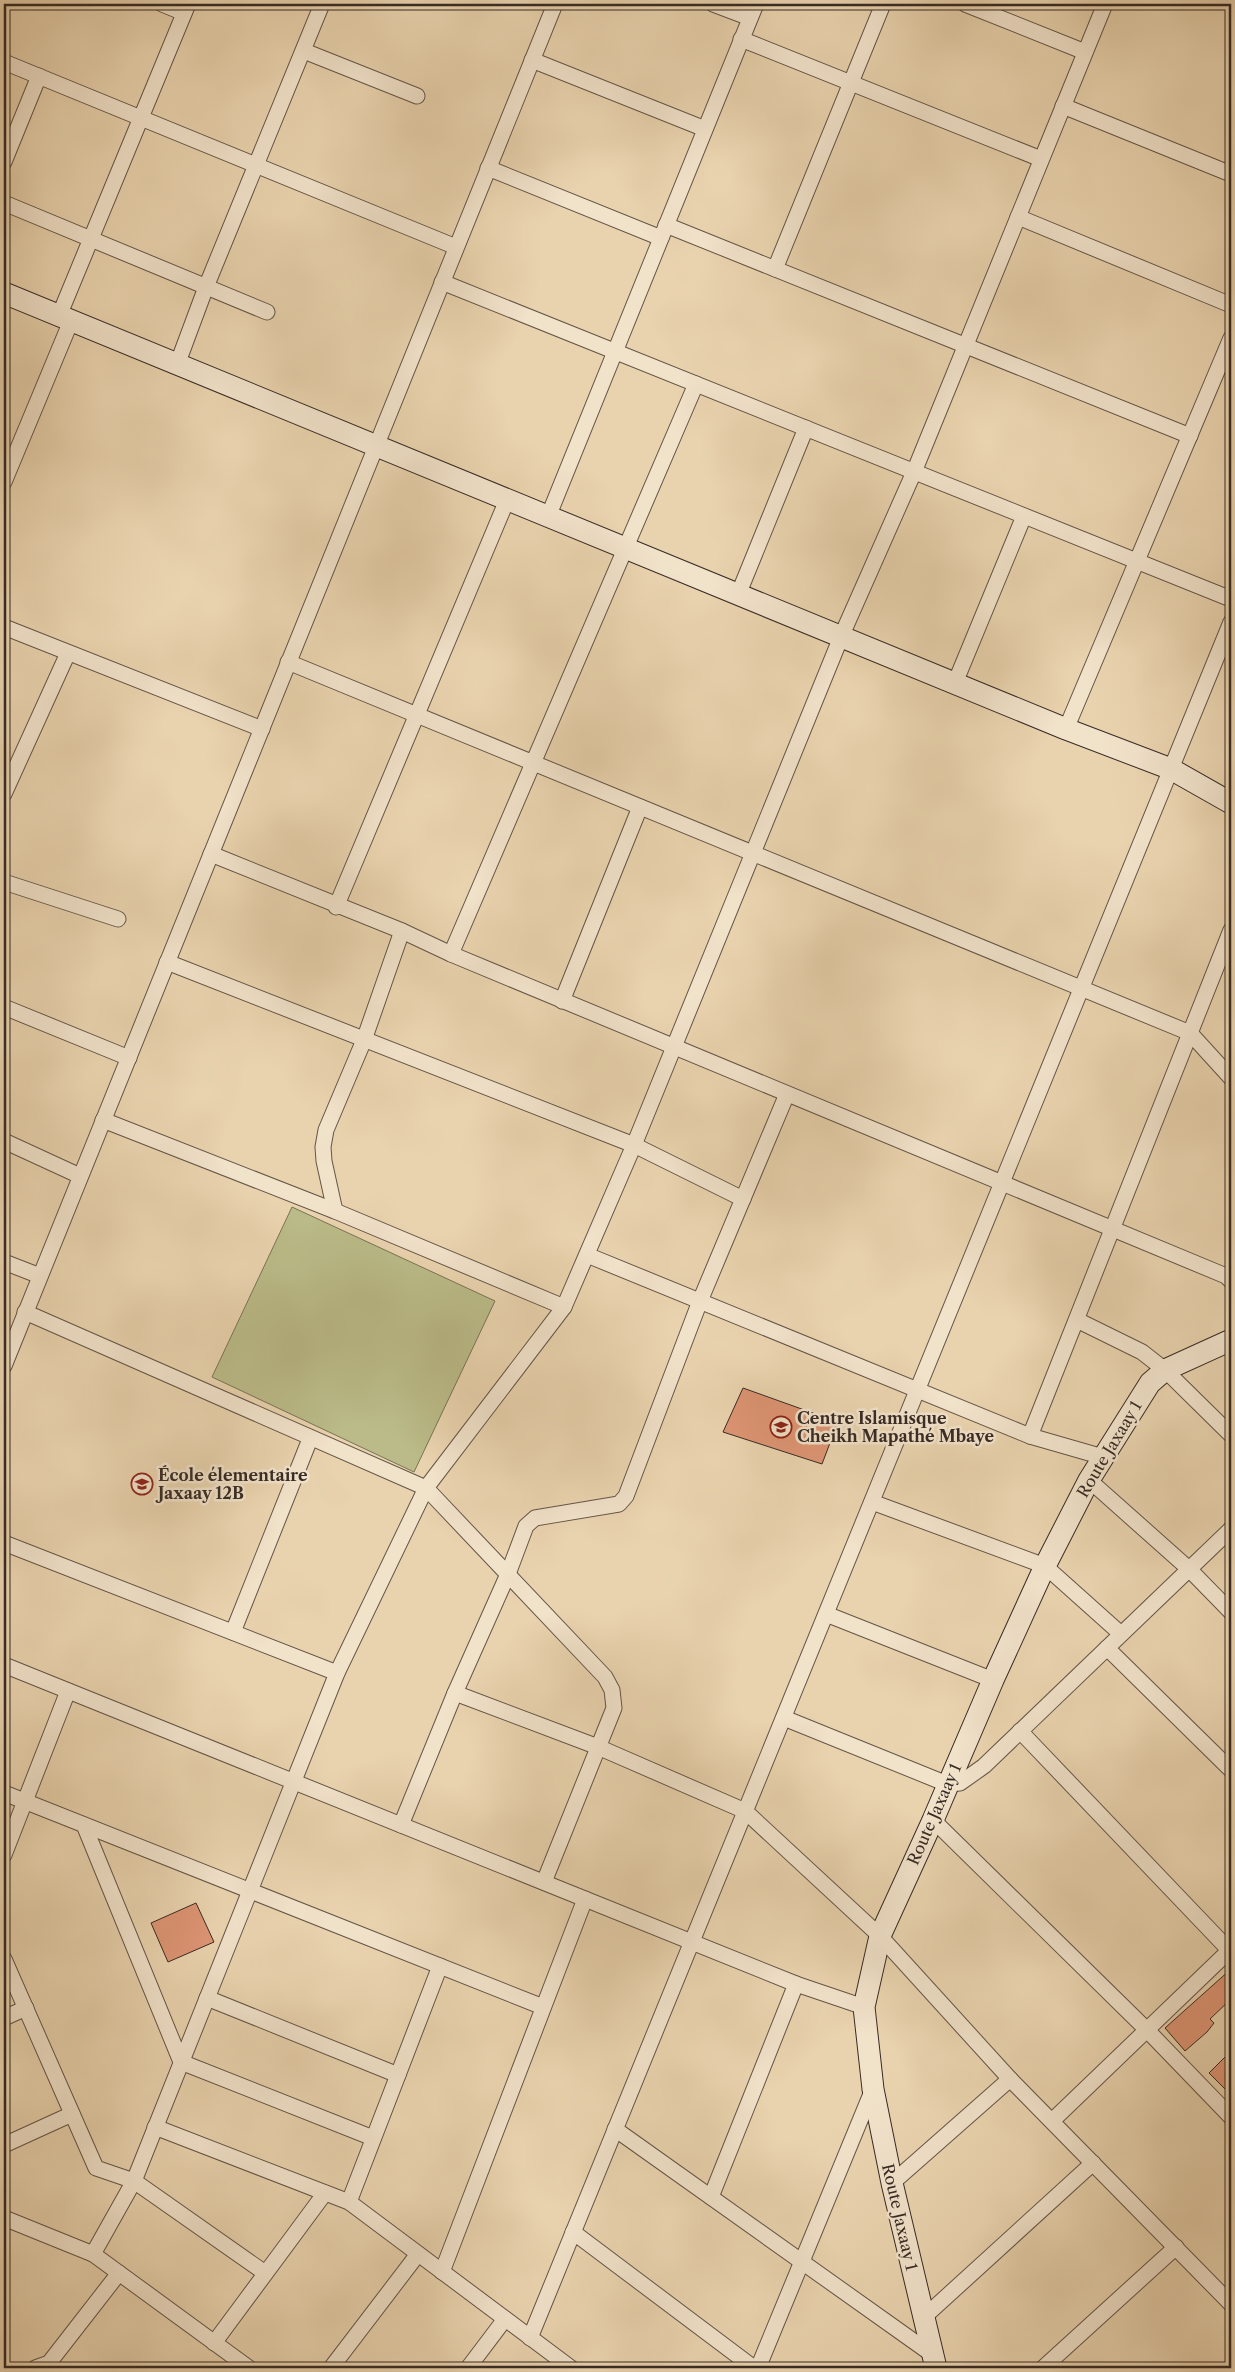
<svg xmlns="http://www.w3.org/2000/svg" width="1235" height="2372" viewBox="0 0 1235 2372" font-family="'Libre Caslon Text',serif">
<rect width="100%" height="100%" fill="#e9d3ae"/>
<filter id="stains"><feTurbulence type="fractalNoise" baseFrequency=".004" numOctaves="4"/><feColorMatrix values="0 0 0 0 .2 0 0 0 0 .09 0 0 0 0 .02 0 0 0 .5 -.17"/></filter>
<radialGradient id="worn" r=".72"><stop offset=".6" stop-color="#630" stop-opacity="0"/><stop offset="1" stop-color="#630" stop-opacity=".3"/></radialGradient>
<path fill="#babb88" stroke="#787356" d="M292 1207 495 1301 414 1472 212 1377Z"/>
<g fill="#de9574" stroke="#372b25">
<path d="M743 1388 838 1422 822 1464 723 1432Z"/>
<path d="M196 1903 214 1942 168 1962 151 1923Z"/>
<path d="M1231 1969V1999L1210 2019 1214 2023 1207 2032 1185 2051 1165 2028Z"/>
<path d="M1231 2051V2095L1209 2073Z"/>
</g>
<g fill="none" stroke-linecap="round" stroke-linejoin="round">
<g stroke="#645547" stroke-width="17">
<g id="street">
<path d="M162 4 184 13"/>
<path d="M713 4 750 18"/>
<path d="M965 4 1085 52"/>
<path d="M741 39 1041 159"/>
<path d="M304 51 417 96"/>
<path d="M532 60 705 129"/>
<path d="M4 62 456 247"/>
<path d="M1063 106 1231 174"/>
<path d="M4 162 39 76"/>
<path d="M488 168 661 238"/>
<path d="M4 203 267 312"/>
<path d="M1018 217 1231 305"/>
<path d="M666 225 1190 436"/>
<path d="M775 269 883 4"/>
<path d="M442 282 1231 599"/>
<path d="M59 316 188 4"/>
<path d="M177 365 206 287 322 4"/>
<path d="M4 482 71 321"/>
<path d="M548 517 756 4"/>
<path d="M738 595 806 428"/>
<path d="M4 627 262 729"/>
<path d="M288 662 1190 1033 1231 1078"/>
<path d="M955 683 1024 516"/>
<path d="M1066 729 1231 338"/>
<path d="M4 794 68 653"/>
<path d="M211 854 402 931 451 954 1226 1276 1231 1281"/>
<path d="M4 882 118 919"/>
<path d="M336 907 507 500"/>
<path d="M451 954 696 384"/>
<path d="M167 962 634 1145 743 1199"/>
<path d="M562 1001 640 807"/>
<path d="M4 1007 129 1058"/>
<path d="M103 1120 335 1211 564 1307"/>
<path d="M4 1141 80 1176"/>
<path d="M335 1211 324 1161 323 1147 326 1130 364 1040 402 931"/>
<path d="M587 1255 1030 1436 1103 1457"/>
<path d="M4 1262 40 1276"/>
<path d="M25 1312 426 1488 605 1677 612 1690 614 1708 544 1882"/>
<path d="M1077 1320 1142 1352 1165 1370 1231 1435"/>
<path d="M4 1366 555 4"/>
<path d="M1030 1436 1231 930"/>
<path d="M1089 1480 1189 1569 1231 1612"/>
<path d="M872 1502 1045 1566 1121 1634"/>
<path d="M4 1543 337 1673"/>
<path d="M826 1614 993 1680"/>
<path d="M233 1632 310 1439"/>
<path d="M1107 1648 1231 1770"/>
<path d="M4 1665 796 1984 864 2007"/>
<path d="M455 1693 598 1747 745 1811 880 1936 1010 2079 1231 2304"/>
<path d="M784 1718 947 1784 960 1783 984 1766 1231 1529"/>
<path d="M1020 1731 1231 1952"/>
<path d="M4 1793 543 2007"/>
<path d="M933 1820 1147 2030 1231 2117"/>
<path d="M84 1825 181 2062 373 2138"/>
<path d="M401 1825 455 1693 508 1574 526 1526 535 1518 619 1504 626 1496 700 1301 787 1094"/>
<path d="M4 1855 68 1691"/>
<path d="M4 1959 96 2168 134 2181 265 2273"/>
<path d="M207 1998 398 2075"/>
<path d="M4 2018 26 2008"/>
<path d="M1052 2121 1231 1949"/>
<path d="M155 2127 349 2202 571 2368"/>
<path d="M615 2129 933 2355"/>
<path d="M4 2145 72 2114"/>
<path d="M892 2183 1010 2079"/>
<path d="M711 2197 796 1984"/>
<path d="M349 2202 440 1966"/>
<path d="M4 2218 93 2254 249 2368"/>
<path d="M573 2232 754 2368"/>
<path d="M93 2254 134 2181 337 1673 426 1488 564 1307 634 1145 841 637 914 472 1105 4"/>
<path d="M442 2272 585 1899"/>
<path d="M923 2318 1093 2163"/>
<path d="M530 2338 1231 622"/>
<path d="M214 2343 325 2193"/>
<path d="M35 2368 49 2363 119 2273"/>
<path d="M331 2368 418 2254"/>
<path d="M468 2368 505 2319"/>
<path d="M758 2368 873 2089"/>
<path d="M1043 2368 1176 2247"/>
</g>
</g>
<g stroke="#372b25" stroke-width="23">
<g id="secondary">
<path d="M4 293 1066 729 1171 769 1231 803"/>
<path d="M936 2368 892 2183 873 2089 864 2007 880 1936 933 1820 993 1680 1045 1566 1089 1480 1150 1383 1165 1370 1231 1340"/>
</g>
</g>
<use href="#street" stroke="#f1e2ca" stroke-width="15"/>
<use href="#secondary" stroke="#f1e2ca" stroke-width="21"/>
</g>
<defs>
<g id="school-ring" transform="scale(1.125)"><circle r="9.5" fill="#f1e2ca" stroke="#8f2418" stroke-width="1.5"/><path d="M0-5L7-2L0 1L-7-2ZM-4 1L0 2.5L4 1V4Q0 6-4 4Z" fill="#8f2418"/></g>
</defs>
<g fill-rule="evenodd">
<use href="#school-ring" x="781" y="1427"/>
<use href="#school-ring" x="142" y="1484"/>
</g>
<g text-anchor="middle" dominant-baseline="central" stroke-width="5" stroke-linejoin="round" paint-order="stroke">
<g font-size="16" font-weight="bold" fill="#372b25" stroke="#f1e2ca" text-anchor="start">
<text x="797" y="1418">Centre Islamisque<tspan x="797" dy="18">Cheikh Mapathé Mbaye</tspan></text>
<text x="158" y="1475">École élementaire<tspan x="158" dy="18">Jaxaay 12B</tspan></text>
</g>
<g font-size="16" fill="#372b25" stroke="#f1e2ca">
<text transform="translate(1109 1449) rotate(-59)">Route Jaxaay 1</text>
<text transform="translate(934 1814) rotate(-66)">Route Jaxaay 1</text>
<text transform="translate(900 2217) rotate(77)">Route Jaxaay 1</text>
</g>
</g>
<rect width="1235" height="2372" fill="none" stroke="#e9d3ae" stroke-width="20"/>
<rect x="5" y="5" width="1225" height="2362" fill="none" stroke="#372b25" stroke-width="2.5"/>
<rect x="10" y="10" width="1215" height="2352" fill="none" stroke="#372b25"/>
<rect width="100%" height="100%" filter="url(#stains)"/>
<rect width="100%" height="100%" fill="url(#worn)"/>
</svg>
